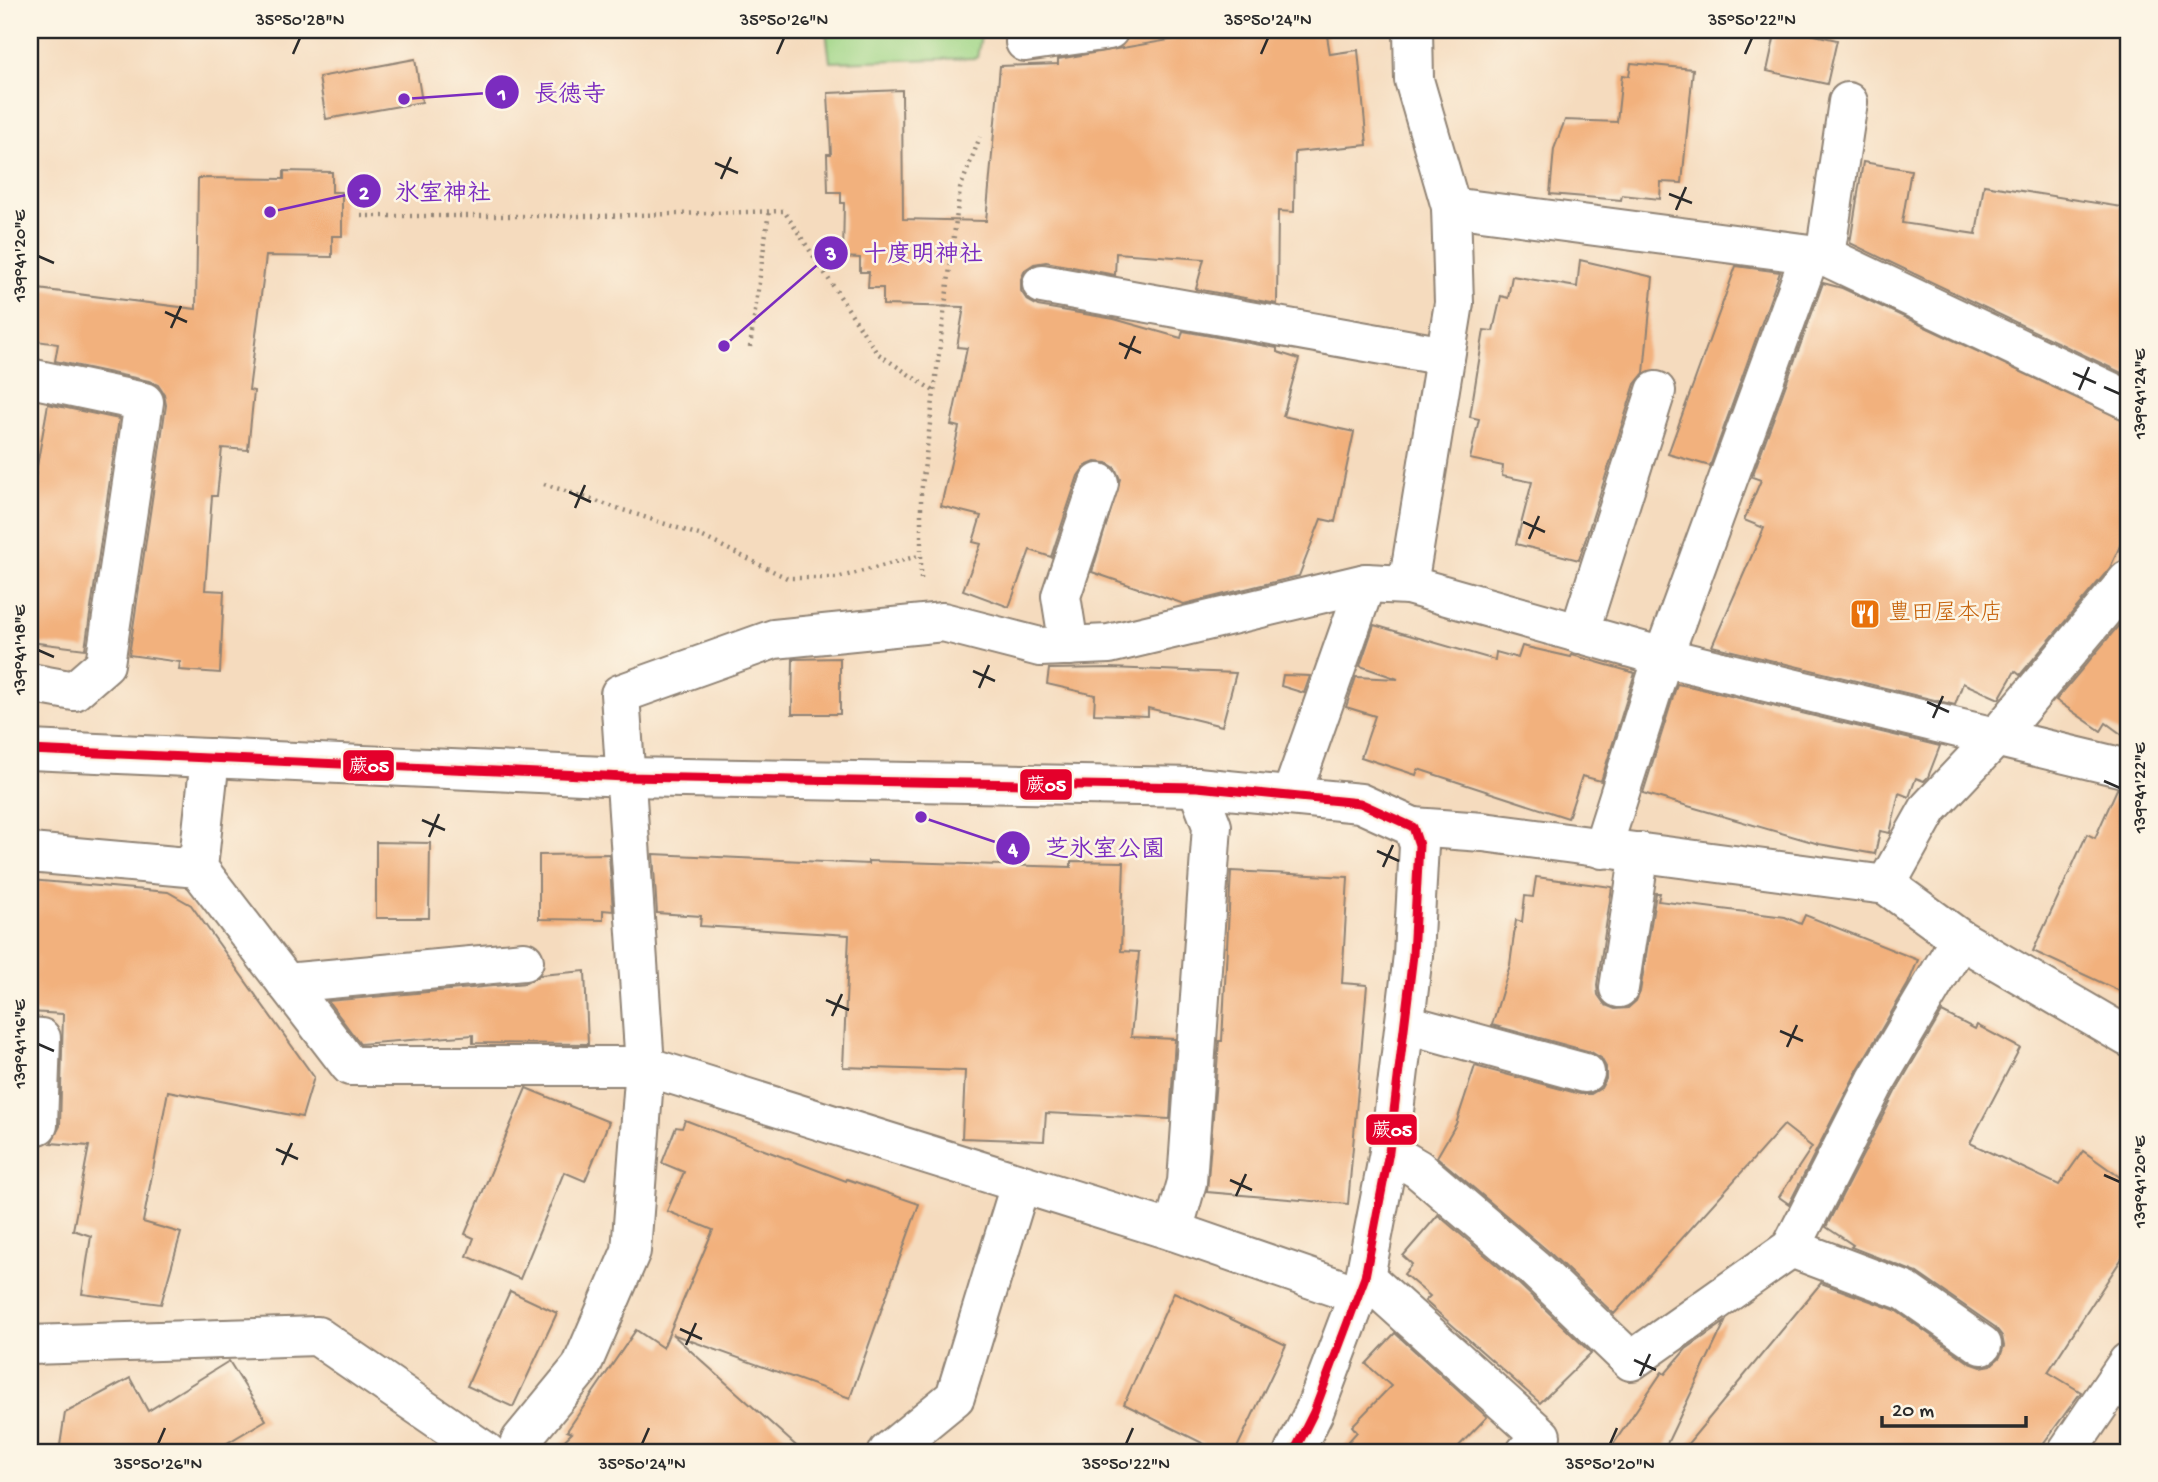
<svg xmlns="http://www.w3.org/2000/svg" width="2158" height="1482" viewBox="0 0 2158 1482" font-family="'Gochi Hand','Klee One',sans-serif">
<rect width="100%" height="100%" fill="#fcf5e5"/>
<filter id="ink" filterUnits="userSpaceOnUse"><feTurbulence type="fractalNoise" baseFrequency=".0143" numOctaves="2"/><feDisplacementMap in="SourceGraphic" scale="14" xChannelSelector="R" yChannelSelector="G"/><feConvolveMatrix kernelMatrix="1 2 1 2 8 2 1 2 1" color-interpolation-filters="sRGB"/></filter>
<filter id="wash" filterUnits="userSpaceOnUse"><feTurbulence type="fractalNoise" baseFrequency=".00686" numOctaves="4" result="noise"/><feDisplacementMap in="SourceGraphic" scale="28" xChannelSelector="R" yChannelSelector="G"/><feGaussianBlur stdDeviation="1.57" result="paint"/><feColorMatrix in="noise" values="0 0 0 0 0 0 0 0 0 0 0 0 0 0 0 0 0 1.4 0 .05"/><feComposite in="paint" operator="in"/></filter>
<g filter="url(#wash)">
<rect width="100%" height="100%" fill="#f5dbbe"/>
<path fill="#a0d687" stroke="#668059" stroke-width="2" d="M826 30H982L977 58 830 62Z"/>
<g id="blocks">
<g fill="#f2b17d">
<path d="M1205 30H1326L1330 54 1358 50 1367 145 1295 152 1294 212 1278 211 1277 304 1196 289 1204 259 1116 253 1115 275 1046 262 1034 264 1025 270 1021 279V291L1027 300 1038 306 1114 319 1181 338 1183 331 1277 348V352L1299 359 1283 416 1354 432 1335 522 1321 519 1299 576 1184 604 1092 572 1120 479 1115 468 1107 463 1095 462 1085 466 1078 476 1051 557 1030 550 1009 607 963 590 981 544 973 542 981 516 941 506 959 427 951 425 967 348 957 347 964 307 883 305V288H868L869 272H860V258L843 257 844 203H841V192H828L827 154H831L828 93 902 90 903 219 986 221 1000 66 1058 64V59L1175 39 1174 34Z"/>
<path d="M1776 30H1792L1837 40 1827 84 1767 71Z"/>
<path d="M415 59 422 102 326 119 319 77Z"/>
<path d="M1631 63 1693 69 1682 183 1661 182 1660 199 1622 195 1621 200 1550 194 1554 149 1565 120 1617 122 1622 75 1629 76Z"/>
<path d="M1863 162 1911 170 1902 223 1976 234 1984 185 2128 208V376L1850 243Z"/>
<path d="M284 171 332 172V192H342V236H332V257L266 256 249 390 254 391 248 450 222 448 217 496H212L205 590 224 591 220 673 179 670 180 662 129 655 166 405 164 394 158 385 149 381 55 361 58 344 30 340V288L196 309 198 178 284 179Z"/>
<path d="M1580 260 1653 277 1644 373 1635 384 1579 560 1516 544 1532 482 1502 476 1503 466 1470 459 1479 419 1470 417 1484 330 1493 331 1501 296 1508 298 1512 276 1577 287Z"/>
<path d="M1736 266 1780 272 1710 466 1668 454Z"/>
<path d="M1823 283 1842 288 2128 422V528L2110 568 2020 675 2015 671 1999 699 1963 683 1955 705 1712 646 1764 528 1744 520 1761 480 1752 477Z"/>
<path d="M48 404 119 419 85 649 30 642V505Z"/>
<path d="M1374 625 1495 660 1496 652 1518 658 1522 646 1571 657 1572 655 1635 673 1601 781 1582 776 1568 818 1418 769 1416 775 1361 757 1375 716 1346 707 1356 677 1398 679 1360 666Z"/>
<path d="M2119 625 2128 631V739L2106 723 2101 731 2056 700Z"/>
<path d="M840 658V714H792L793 659Z"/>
<path d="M1110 668 1236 673 1222 726 1148 708V716L1094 714 1095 695 1047 684 1049 669Z"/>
<path d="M1283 675 1310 676 1304 693 1281 686Z"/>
<path d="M1677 684 1693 687 1940 746 1928 777 1924 781 1916 778 1909 797 1899 793 1890 833 1880 831 1875 854 1819 844 1643 793Z"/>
<path d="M2117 789 2128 790V995L2033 951 2087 834 2095 838Z"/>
<path d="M376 842 430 843 429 918H376Z"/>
<path d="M609 854 613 911 603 910V920L539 919V855Z"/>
<path d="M653 854 868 864V861L1071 867V861L1124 862 1121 951 1139 952 1131 1037 1175 1039 1170 1119 1046 1113 1044 1141 962 1138 965 1071 843 1067 849 935 700 926 701 916 657 913Z"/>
<path d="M1231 871 1348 877 1342 983 1367 985 1348 1204 1207 1192 1219 1041H1222Z"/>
<path d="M1536 877 1612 887 1597 985 1598 995 1605 1005 1615 1009 1628 1008 1636 1001 1640 992 1656 893H1660L1658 901 1785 917 1801 924 1805 915 1918 960 1908 984 1857 1071 1789 1204 1779 1197 1812 1147 1784 1125 1614 1314 1548 1251 1437 1157 1456 1124 1475 1066 1580 1094H1591L1601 1088 1606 1079V1067L1601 1058 1591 1052 1492 1025 1510 965 1516 920 1522 922 1525 896 1533 897Z"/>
<path d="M30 880 168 892 191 905 314 1077 302 1117 168 1091 143 1222 181 1233 161 1304 82 1294 91 1236 73 1230 89 1146 51 1143 60 1126 63 1014 30 1012Z"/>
<path d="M585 971 588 1044 473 1043V1035L360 1044 328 1001 526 983 540 975Z"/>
<path d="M1942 1012 1975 1029 1977 1025 2020 1048 1970 1143 2059 1185 2083 1151 2128 1183V1249L2048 1372 2081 1392 2037 1452H1681L1821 1283 1895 1310 1970 1363 1981 1367 1991 1365 2000 1357 2004 1346 2002 1336 1995 1327 1917 1273 1851 1247 1853 1245 1826 1227 1895 1092Z"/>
<path d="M526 1088 609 1122 585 1181 564 1172 520 1279 467 1256 474 1238 465 1234Z"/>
<path d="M685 1120 846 1181 847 1179 919 1204 850 1398 672 1334 803 1452H552L572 1433 567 1431 636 1330 663 1348 713 1230 667 1211 684 1172 662 1163 676 1127 682 1128Z"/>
<path d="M1438 1215 1519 1284 1591 1353 1540 1403 1425 1301 1430 1296 1404 1274 1412 1264 1403 1256Z"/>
<path d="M510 1291 557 1313 513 1407 467 1386Z"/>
<path d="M1174 1292 1286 1345 1235 1452H1220L1124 1404Z"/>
<path d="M1725 1322 1663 1452H1608L1662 1372 1665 1374 1686 1349Z"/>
<path d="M1395 1333 1487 1417 1453 1452H1339L1357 1432 1352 1426 1391 1386 1366 1364Z"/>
<path d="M229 1361 266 1420 212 1452H59L65 1413 130 1378 148 1411Z"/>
</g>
</g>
</g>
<g filter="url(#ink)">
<use href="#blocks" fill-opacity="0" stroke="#908374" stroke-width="2"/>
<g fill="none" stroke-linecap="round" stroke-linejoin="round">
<g stroke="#908374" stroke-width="42">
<g id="minor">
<path d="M1025 42 1109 30"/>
<path d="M1451 207 1825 256 2128 400"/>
<path d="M1825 256 1848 102"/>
<path d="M1042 284 1445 356"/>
<path d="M30 378 144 402 105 664 74 691 30 683"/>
<path d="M1408 585 1454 303 1451 207 1414 80 1413 30"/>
<path d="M1579 634 1656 391"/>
<path d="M1069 646 1061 596 1099 483"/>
<path d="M30 750 626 777 1197 787 1360 803 1413 827 1419 845 1413 955 1389 1152 1365 1277 1314 1412 1294 1452"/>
<path d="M210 758 198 868 350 1066H645L1173 1231 1358 1295"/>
<path d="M1291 796 1366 583"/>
<path d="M1413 827 1483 832 1886 885 1960 939 2128 1037"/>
<path d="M1602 849 1663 657 1810 255"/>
<path d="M30 853 198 868"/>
<path d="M1886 885 1929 808 1998 735 2128 580"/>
<path d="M286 983 524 961"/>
<path d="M1619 988 1640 852"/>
<path d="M1406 1024 1585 1073"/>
<path d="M30 1037 41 1038 38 1125"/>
<path d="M1389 1152 1418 1169 1534 1268 1631 1361 1791 1248 1876 1081 1960 939"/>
<path d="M1173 1231 1187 1182 1212 826 1197 787"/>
<path d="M1791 1248 1905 1291 1982 1345"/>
<path d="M1365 1277 1541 1436 1526 1452"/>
<path d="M30 1345 317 1336 486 1452"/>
<path d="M516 1452 521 1440 581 1367 631 1251 645 1066 620 694 774 639 943 622 1040 647 1109 644 1366 583 1408 585 1663 657 2128 769"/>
<path d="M888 1452 955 1397 1020 1185"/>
<path d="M2067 1452 2128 1362"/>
</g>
</g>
<g stroke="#908374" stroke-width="4.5" stroke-dasharray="2 5" stroke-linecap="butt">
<path d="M361 216H600L784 211 877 353 935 392"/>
<path d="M750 347 769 211"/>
<path d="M544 484 699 535 787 578H837L922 555"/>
<path d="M921 579V494L960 189 980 137"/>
</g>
<use href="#minor" stroke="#fff" stroke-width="38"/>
<g stroke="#fcf5e5" stroke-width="14">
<path id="bus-1" d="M30 750 626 777 1197 787 1360 803 1413 827 1419 845 1413 955 1389 1152 1365 1277 1314 1412 1294 1452"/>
</g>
<use href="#bus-1" stroke="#e4002b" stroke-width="9"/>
</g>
</g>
<path fill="none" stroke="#2b2b2b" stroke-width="2.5" d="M293 54 300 38M777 54 784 38M1261 54 1268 38M1745 54 1752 38M715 163 738 173M721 179 731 157M1669 194 1692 203M1676 210 1686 187M38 256 54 263M165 312 187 322M171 328 181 306M1119 343 1141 353M1125 359 1135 336M2073 373 2096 383M2104 387 2120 394M2079 390 2089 367M569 492 591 502M575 508 585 485M1523 522 1545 532M1529 539 1539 516M38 650 54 657M973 671 995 681M979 688 989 665M1927 702 1949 712M1933 718 1943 696M2104 781 2120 788M422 820 445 830M429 837 439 814M1377 851 1399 861M1383 867 1393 845M826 1000 849 1010M832 1016 842 994M1780 1031 1803 1041M38 1044 54 1051M1787 1047 1797 1025M276 1149 298 1159M282 1165 292 1143M2104 1175 2120 1182M1230 1180 1252 1190M1236 1196 1246 1174M680 1329 702 1339M686 1345 696 1323M1634 1360 1656 1370M1640 1376 1650 1354M158 1444 165 1428M642 1444 649 1428M1126 1444 1133 1428M1610 1444 1617 1428"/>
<defs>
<g id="restaurant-square" transform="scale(1.575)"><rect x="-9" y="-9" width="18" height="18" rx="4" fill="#e8710a" stroke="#fcf5e5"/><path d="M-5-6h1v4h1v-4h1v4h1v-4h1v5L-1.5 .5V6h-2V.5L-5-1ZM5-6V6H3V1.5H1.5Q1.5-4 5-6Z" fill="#fff"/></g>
</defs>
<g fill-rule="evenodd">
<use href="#restaurant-square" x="1865" y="614"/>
</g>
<g text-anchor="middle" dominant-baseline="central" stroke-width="5" stroke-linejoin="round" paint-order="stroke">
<g font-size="23" fill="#c56008" stroke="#fcf5e5" text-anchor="start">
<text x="1888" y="614">豊田屋本店</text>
</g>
</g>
<path fill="none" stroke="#7b2cbf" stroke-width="2.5" d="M404 99L502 92M270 212L364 191M724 346L831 253M921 817L1013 848"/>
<g fill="#7b2cbf" stroke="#fcf5e5" stroke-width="2.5">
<circle cx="404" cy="99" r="7"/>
<circle cx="270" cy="212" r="7"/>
<circle cx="724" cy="346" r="7"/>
<circle cx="921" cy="817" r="7"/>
<circle cx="502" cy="92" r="18"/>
<circle cx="364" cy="191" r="18"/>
<circle cx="831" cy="253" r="18"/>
<circle cx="1013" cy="848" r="18"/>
</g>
<g font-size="21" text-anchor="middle" font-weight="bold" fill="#fff">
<text x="502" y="100">1</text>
<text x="364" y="199">2</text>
<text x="831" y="260">3</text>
<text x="1013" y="855">4</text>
</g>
<g font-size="24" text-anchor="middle" font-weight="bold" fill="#7b2cbf" stroke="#fcf5e5" stroke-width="5" stroke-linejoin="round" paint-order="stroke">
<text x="570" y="101">長徳寺</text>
<text x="443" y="200">氷室神社</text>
<text x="923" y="261">十度明神社</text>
<text x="1105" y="856">芝氷室公園</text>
</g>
<g stroke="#fcf5e5" stroke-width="2.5">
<rect x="342" y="749" width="53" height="33" rx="7" fill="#e4002b"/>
<rect x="1019" y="768" width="54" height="33" rx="7" fill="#e4002b"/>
<rect x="1365" y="1113" width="53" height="33" rx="7" fill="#e4002b"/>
</g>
<g font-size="19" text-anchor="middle" font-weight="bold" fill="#fff">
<text x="369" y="772">蕨05</text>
<text x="1046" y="791">蕨05</text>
<text x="1392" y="1136">蕨05</text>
</g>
<rect width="2158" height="1482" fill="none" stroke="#fcf5e5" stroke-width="77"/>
<path d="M1882 1416v10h144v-10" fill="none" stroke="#2b2b2b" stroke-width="3.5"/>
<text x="1892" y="1416" font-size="21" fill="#2b2b2b" stroke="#fcf5e5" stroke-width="5" paint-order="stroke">20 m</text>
<rect x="38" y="38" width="2082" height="1406" fill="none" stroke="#2b2b2b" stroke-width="2.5"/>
<g font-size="18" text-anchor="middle" fill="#2b2b2b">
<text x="300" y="25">35°50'28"N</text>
<text x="784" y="25">35°50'26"N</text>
<text x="1268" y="25">35°50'24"N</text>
<text x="1752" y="25">35°50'22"N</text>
<text transform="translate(19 256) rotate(-90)" y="6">139°41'20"E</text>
<text transform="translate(2139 394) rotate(-90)" y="6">139°41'24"E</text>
<text transform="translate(19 650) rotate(-90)" y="6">139°41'18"E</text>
<text transform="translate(2139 788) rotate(-90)" y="6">139°41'22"E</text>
<text transform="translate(19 1044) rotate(-90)" y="6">139°41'16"E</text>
<text transform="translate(2139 1182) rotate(-90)" y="6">139°41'20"E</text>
<text x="158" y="1469">35°50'26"N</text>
<text x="642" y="1469">35°50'24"N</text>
<text x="1126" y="1469">35°50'22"N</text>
<text x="1610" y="1469">35°50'20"N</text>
</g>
</svg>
